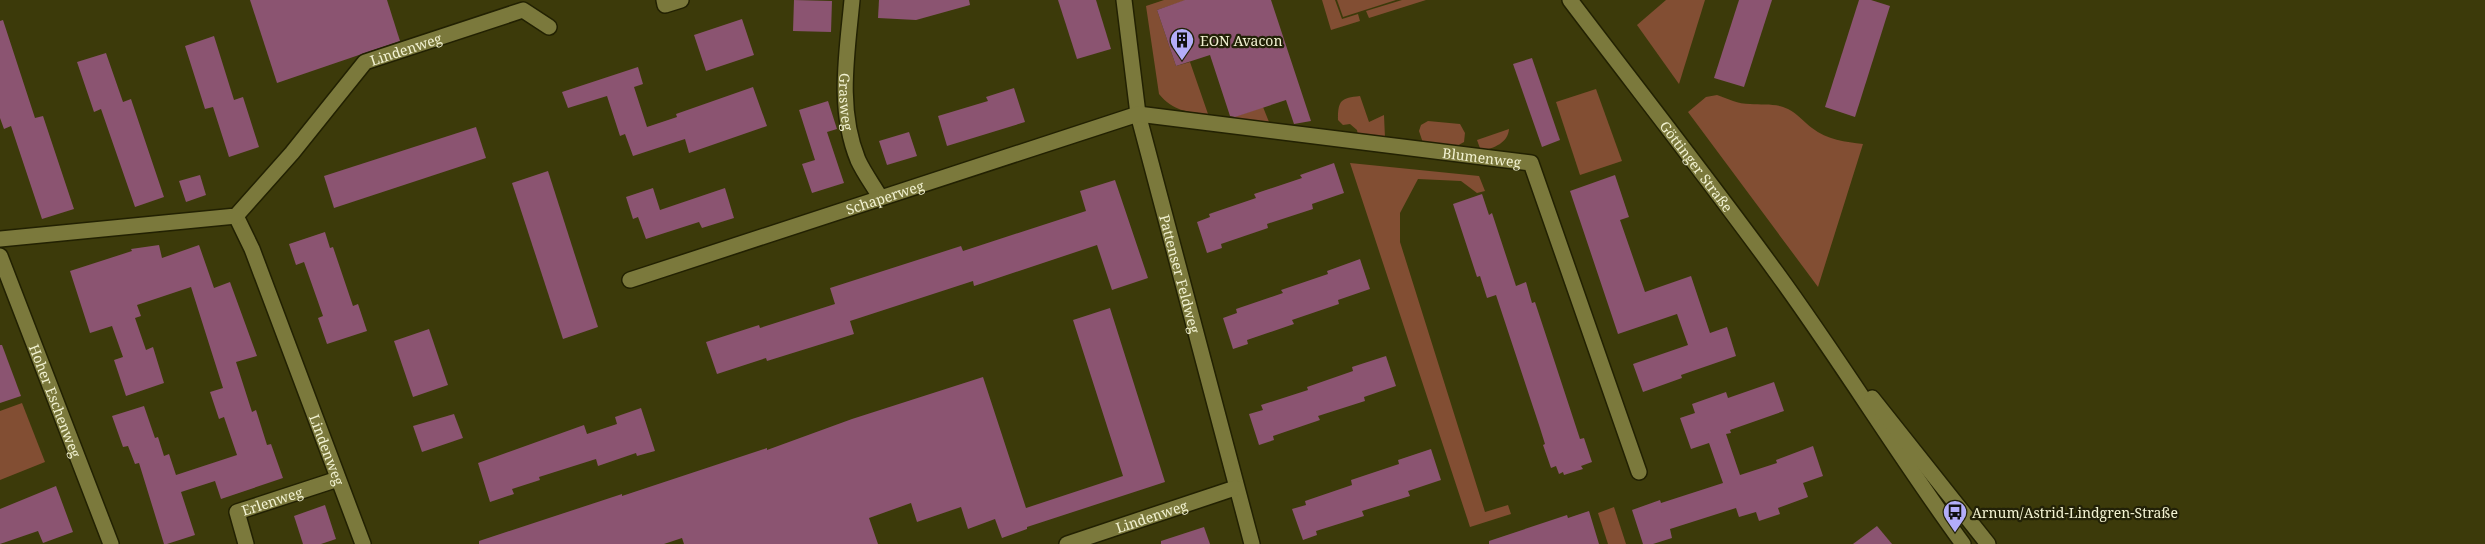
<svg xmlns="http://www.w3.org/2000/svg" width="2485" height="544" viewBox="0 0 2485 544" font-family="'Noto Serif',serif">
<rect width="100%" height="100%" fill="#3c3a0a"/>
<g fill="#824e33">
<path d="M1164 0H1187L1157 10 1176 66 1190 62 1208 114C1187 112 1173 111 1159 94L1146 6Z"/>
<path d="M1322 0H1335L1342 19 1358 14 1360 21 1331 30Z"/>
<path d="M1337 0H1396L1343 17Z"/>
<path d="M1402 0H1426L1369 18 1366 11Z"/>
<path d="M1666 0H1705L1679 84 1637 25Z"/>
<path d="M1596 89 1622 161 1580 175 1556 102Z"/>
<path d="M1717 95C1728 99 1738 104 1750 104 1763 105 1776 103 1788 109 1798 114 1804 122 1812 128 1827 140 1846 142 1863 144L1818 287 1688 112 1706 97Z"/>
<path d="M1360 96 1369 122 1384 115 1385 138 1358 135 1357 130 1350 124 1343 125 1338 120C1338 100 1341 98 1360 96Z"/>
<path d="M1263 107 1269 122 1231 118Z"/>
<path d="M1428 121 1460 124 1465 133 1464 142 1455 147 1423 143 1419 131 1421 125Z"/>
<path d="M1509 129C1508 143 1494 148 1481 151L1477 140Z"/>
<path d="M1350 163 1479 176 1485 191 1477 193 1461 181 1418 179 1400 213V242L1485 512 1508 505 1511 514 1470 527Z"/>
<path d="M22 403 45 462 0 480V411Z"/>
<path d="M1614 507 1626 544H1608L1598 513Z"/>
</g>
<g fill="#8b5471">
<path d="M250 0H387L400 41 277 83Z"/>
<path d="M794 0 832 1 831 32 793 31Z"/>
<path d="M879 0H969L970 5 916 20 878 18Z"/>
<path d="M1058 0H1096L1111 49 1077 59Z"/>
<path d="M1185 0H1271L1311 121 1294 124 1286 100 1235 117 1230 116 1210 55 1176 66 1157 10Z"/>
<path d="M1739 0H1772L1744 87 1714 78Z"/>
<path d="M1859 0H1871L1890 6 1855 117 1825 107Z"/>
<path d="M742 19 754 55 706 71 694 35Z"/>
<path d="M3 20 35 118 43 116 74 209 42 219 11 126 4 129 0 118V21Z"/>
<path d="M214 36 234 100 243 97 259 147 229 157 213 107 205 109 185 46Z"/>
<path d="M106 53 123 102 131 99 164 197 135 207 101 109 94 112 77 62Z"/>
<path d="M1532 58 1560 140 1542 147 1513 64Z"/>
<path d="M638 67 643 84 634 87 647 127 677 117 676 114 753 87 767 126 689 153 685 139 633 156 625 134 620 136 607 96 568 108 562 92Z"/>
<path d="M1014 88 1025 122 947 146 938 116 988 101 986 97Z"/>
<path d="M828 101 837 129 827 132 844 183 812 193 802 164 815 160 799 110Z"/>
<path d="M476 127 486 158 334 208 324 176Z"/>
<path d="M909 132 917 156 887 165 879 141Z"/>
<path d="M1334 163 1344 193 1312 204 1313 209 1267 224 1268 228 1221 244 1222 248 1207 253 1197 222 1210 217 1209 214 1256 198 1254 194 1302 178 1300 175Z"/>
<path d="M548 171 598 327 563 339 512 183Z"/>
<path d="M200 175 206 195 186 202 179 181Z"/>
<path d="M1615 175 1629 217 1620 220 1645 292 1691 276 1710 333 1727 327 1736 356 1681 375 1682 378 1643 392 1633 364 1688 345 1677 314 1618 334 1570 191Z"/>
<path d="M1115 180 1148 278 1112 290 1097 245 974 286 973 281 850 321 854 334 767 361 766 358 717 374 706 342 759 325 760 328 835 304 830 288 961 246 963 251 1086 211 1080 191Z"/>
<path d="M653 188 660 210 725 188 734 218 702 228 699 222 646 239 638 217 633 219 626 197Z"/>
<path d="M1482 194 1489 215 1492 213 1516 286 1526 282 1532 303 1535 302 1580 439 1584 438 1592 462 1581 466 1583 469 1564 475 1563 472 1559 474 1556 466 1551 468 1543 445 1545 444 1540 428 1496 295 1487 298 1480 276 1477 277 1453 204Z"/>
<path d="M325 232 330 248 333 247 353 306 358 304 367 331 327 344 318 318 323 316 304 262 296 265 289 244Z"/>
<path d="M159 245 162 258 199 245 214 288 230 282 257 356 236 362 252 412 256 410 267 445 271 444 283 478 221 499 215 481 181 492 195 535 167 544H164L139 463 135 464 128 446 123 447 112 416 144 406 155 438 158 437 164 456 169 454 176 475 237 455 224 417 219 419 210 392 223 388 191 287 137 305 141 316 135 318 146 350 153 347 164 383 126 396 114 360 123 357 112 326 90 333 70 271 132 251 131 249Z"/>
<path d="M1360 259 1370 289 1338 300 1339 304 1292 320 1294 324 1247 340 1248 344 1233 349 1223 318 1237 313 1236 309 1283 293 1281 290 1328 274 1327 271Z"/>
<path d="M1110 308 1165 482 1027 527V529L1002 538 995 519 968 529 961 507 917 522 911 503 869 518 878 544H684L682 538 664 544H479V541L552 517 622 494V496L767 448V450L852 419 983 377 1026 508 1123 476 1073 320Z"/>
<path d="M429 329 448 385 413 397 394 341Z"/>
<path d="M0 345H2L21 396 0 403Z"/>
<path d="M1386 356 1396 386 1364 397 1365 401 1318 416 1320 420 1273 436 1274 440 1259 445 1249 414 1263 410 1261 405 1308 390 1307 387 1353 371 1352 367Z"/>
<path d="M1774 382 1784 411 1730 430 1731 433 1726 434 1740 475 1777 463 1776 460 1813 446 1823 476 1803 483 1808 497 1778 508 1780 514 1759 521 1756 512 1739 517 1736 508 1670 529 1672 538 1653 544H1643L1632 510 1660 500 1661 503 1723 483 1709 443 1691 449 1680 418 1695 413 1692 404 1726 392 1728 398Z"/>
<path d="M641 408 655 451 637 456 636 453 598 466 596 459 539 477 540 480 512 489 514 494 490 502 478 463 584 425 587 434 617 424 615 417Z"/>
<path d="M454 414 463 438 422 452 413 426Z"/>
<path d="M1431 449 1441 480 1408 491 1410 496 1362 511 1364 516 1316 531 1317 535 1303 540 1292 509 1306 505 1305 501 1352 485 1351 480 1399 464 1398 460Z"/>
<path d="M56 486 73 532 43 543 38 531 0 544V509Z"/>
<path d="M325 505 336 539 321 544H303L294 516Z"/>
<path d="M1589 511 1599 544H1489V541L1567 515 1568 518Z"/>
<path d="M1877 526 1892 544H1853Z"/>
<path d="M1204 527 1210 544H1161V541Z"/>
</g>
<g fill="none" stroke-linecap="round" stroke-linejoin="round">
<g stroke="#222102" stroke-width="18">
<g id="minor">
<path d="M664 0 665 5 681 0"/>
<path id="s1" d="M852 0C847 54 837 109 858 160 864 173 873 185 880 197"/>
<path id="s2" d="M1124 0 1138 114 1252 544"/>
<path id="s3" d="M1570 0C1639 91 1709 180 1776 272 1841 361 1898 455 1963 544"/>
<path id="s4" d="M236 216 252 249 363 544"/>
<path id="s5" d="M0 239 236 216 292 153 365 62 523 10 549 27"/>
<path id="s6" d="M0 256 111 544"/>
<path id="s7" d="M630 280 1138 114 1531 163 1639 472"/>
<path d="M1872 398 1988 544"/>
<path id="s8" d="M246 544 237 512 338 479"/>
<path id="s9" d="M1067 544 1235 488"/>
</g>
</g>
<use href="#minor" stroke="#7b793c" stroke-width="15"/>
</g>
<defs>
<g id="building-pin" transform="scale(1.25)"><path d="M0 17L-7.5 6A9.5 9.5 0 1 1 7.5 6Z" fill="#b3adf9" stroke="#222107"/><path d="M-4-6H4V6H1V3H-1V6H-4ZM-2.5-4.3h1.7v1.8h-1.7ZM.8-4.3h1.7v1.8H.8ZM-2.5-1h1.7V.8h-1.7ZM.8-1h1.7V.8H.8Z" fill="#111"/></g>
<g id="bus-pin" transform="scale(1.25)"><path d="M0 17L-7.5 6A9.5 9.5 0 1 1 7.5 6Z" fill="#b3adf9" stroke="#222107"/><path d="M-5-6H5V4H4V6H2V4H-2V6H-4V4H-5ZM-3.5-4V0h7V-4ZM-3.5 1.2v1.5H-2V1.2ZM2 1.2v1.5H3.5V1.2Z" fill="#111"/></g>
</defs>
<g fill-rule="evenodd">
<use href="#building-pin" x="1182" y="40"/>
<use href="#bus-pin" x="1955" y="512"/>
</g>
<g text-anchor="middle" dominant-baseline="central" stroke-width="4.5" stroke-linejoin="round" paint-order="stroke">
<g font-size="14" fill="#f2f2d2" stroke="#222107" text-anchor="start">
<text x="1200" y="40">EON Avacon</text>
<text x="1972" y="512">Arnum/Astrid-Lindgren-Straße</text>
</g>
<g font-size="14" fill="#f2f2d2" stroke="#222107">
<text stroke="none"><textPath href="#s5" startOffset="481">Lindenweg</textPath></text>
<text stroke="none"><textPath href="#s1" startOffset="102">Grasweg</textPath></text>
<text stroke="none"><textPath href="#s7" startOffset="881">Blumenweg</textPath></text>
<text stroke="none"><textPath href="#s3" startOffset="209">Göttinger Straße</textPath></text>
<text stroke="none"><textPath href="#s7" startOffset="268">Schaperweg</textPath></text>
<text stroke="none"><textPath href="#s2" startOffset="280">Pattenser Feldweg</textPath></text>
<text stroke="none"><textPath href="#s6" startOffset="155">Hoher Eschenweg</textPath></text>
<text stroke="none"><textPath href="#s4" startOffset="251">Lindenweg</textPath></text>
<text stroke="none"><textPath href="#s8" startOffset="70">Erlenweg</textPath></text>
<text stroke="none"><textPath href="#s9" startOffset="89">Lindenweg</textPath></text>
</g>
</g>
</svg>
